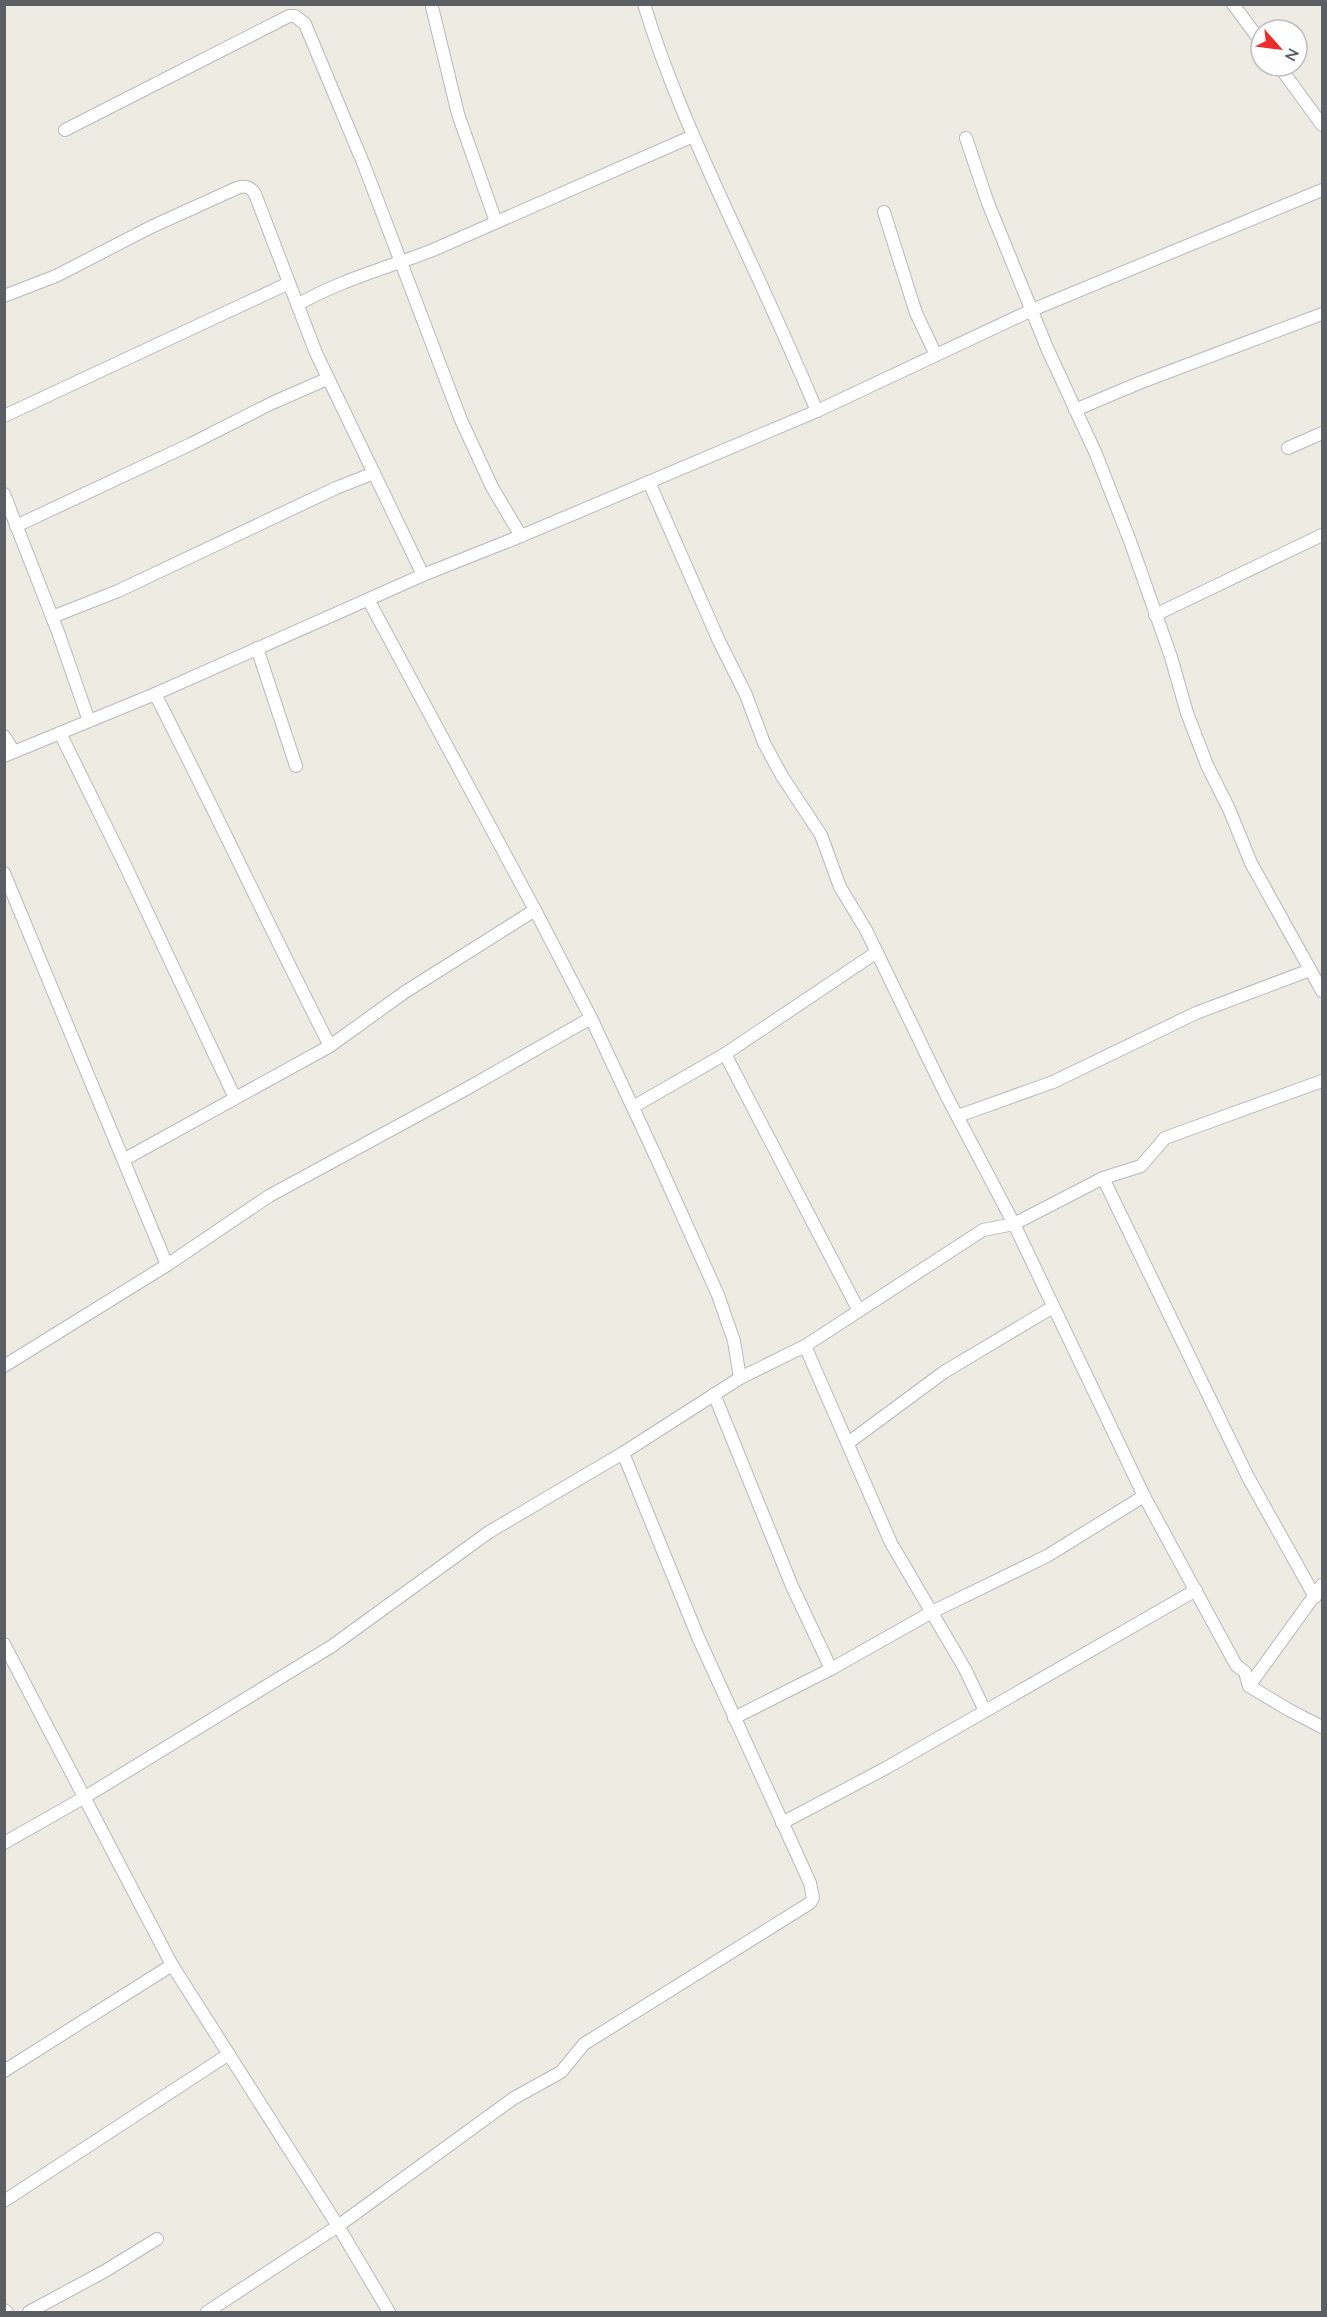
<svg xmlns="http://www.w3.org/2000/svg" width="1327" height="2317" viewBox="0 0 1327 2317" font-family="Quicksand,sans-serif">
<rect width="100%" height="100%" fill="#eeebe3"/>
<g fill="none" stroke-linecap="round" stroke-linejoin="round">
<g stroke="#b5b9bd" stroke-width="14">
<g id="street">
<path d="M644 4C667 80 700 152 733 224 762 286 790 348 817 411"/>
<path d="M1233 4 1261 42"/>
<path d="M432 7 458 114 496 222"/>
<path d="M1279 66 1322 125"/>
<path d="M65 130 289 16H295L305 24 364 165 461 420 492 487 521 536"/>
<path d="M966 138 988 203 1047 348 1096 454 1130 541 1171 657 1187 713 1207 765 1229 809 1251 863 1322 991"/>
<path d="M884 212 916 313 936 355"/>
<path d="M4 296 56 276 151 227 237 188C244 185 251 187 255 194L316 353 423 575"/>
<path d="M297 305C340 280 387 268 433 250L693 136"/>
<path d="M1075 410 1139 383 1322 314"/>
<path d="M4 416 289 283"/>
<path d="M1288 448 1322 433"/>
<path d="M649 482 719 641 746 695 764 743 782 776 821 835 840 887 866 930 945 1093 1014 1224 1144 1496 1236 1665 1245 1672 1249 1686 1289 1710 1322 1727"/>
<path d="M4 494 58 632 89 721"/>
<path d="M16 526 191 444 272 403 327 379"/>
<path d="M369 601 535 910"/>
<path d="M1155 615 1322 535"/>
<path d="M52 617 118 591 336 488 374 473"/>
<path d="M257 648 296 766"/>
<path d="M155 694C215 810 270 929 330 1046"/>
<path d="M60 733 125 865 235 1098"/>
<path d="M4 736 14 752"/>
<path d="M4 756 155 694 423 575 521 536 817 411 1032 310 1322 190"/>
<path d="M4 873 167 1265 4 1366"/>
<path d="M725 1054 859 1311"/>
<path d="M633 1107 725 1054 877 952"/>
<path d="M958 1116 1053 1082 1196 1013 1310 970"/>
<path d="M125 1159 330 1046 405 992 535 910 591 1018 656 1157 718 1295 734 1341 740 1378"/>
<path d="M1103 1178 1248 1477 1315 1597"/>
<path d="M167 1265 269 1196 466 1089 591 1018"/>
<path d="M805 1346 891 1543 965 1669 985 1711"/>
<path d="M714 1394 792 1586 831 1669"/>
<path d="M848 1443 944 1372 1053 1307"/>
<path d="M4 1644 172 1965 338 2226 389 2312"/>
<path d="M1249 1686 1322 1585"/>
<path d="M734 1718 831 1669 932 1612 1047 1556 1144 1496"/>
<path d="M782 1823 886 1768 1196 1590"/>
<path d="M4 1843 85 1797 332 1646 489 1532 623 1453 740 1378 805 1346 983 1230 1014 1224 1103 1178 1141 1166 1165 1138 1322 1081"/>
<path d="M4 2071 172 1965"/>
<path d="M4 2201 229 2054"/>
<path d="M4 2310 7 2312"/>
<path d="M29 2312 105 2271 157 2239"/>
<path d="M207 2312 338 2226 514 2098 561 2072 584 2044 810 1903 813 1898 810 1883 698 1637 623 1453"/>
</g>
</g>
<use href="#street" stroke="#fff" stroke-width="12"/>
</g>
<rect width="1327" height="2317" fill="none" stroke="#5b5f64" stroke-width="12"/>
<g transform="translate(1279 48) rotate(118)"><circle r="28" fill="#ffffff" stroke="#bdbfc1" stroke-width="1.5"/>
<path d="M0-4.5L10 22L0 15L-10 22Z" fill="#eb2d2c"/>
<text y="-9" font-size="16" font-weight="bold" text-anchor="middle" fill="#5b5f64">N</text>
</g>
</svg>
